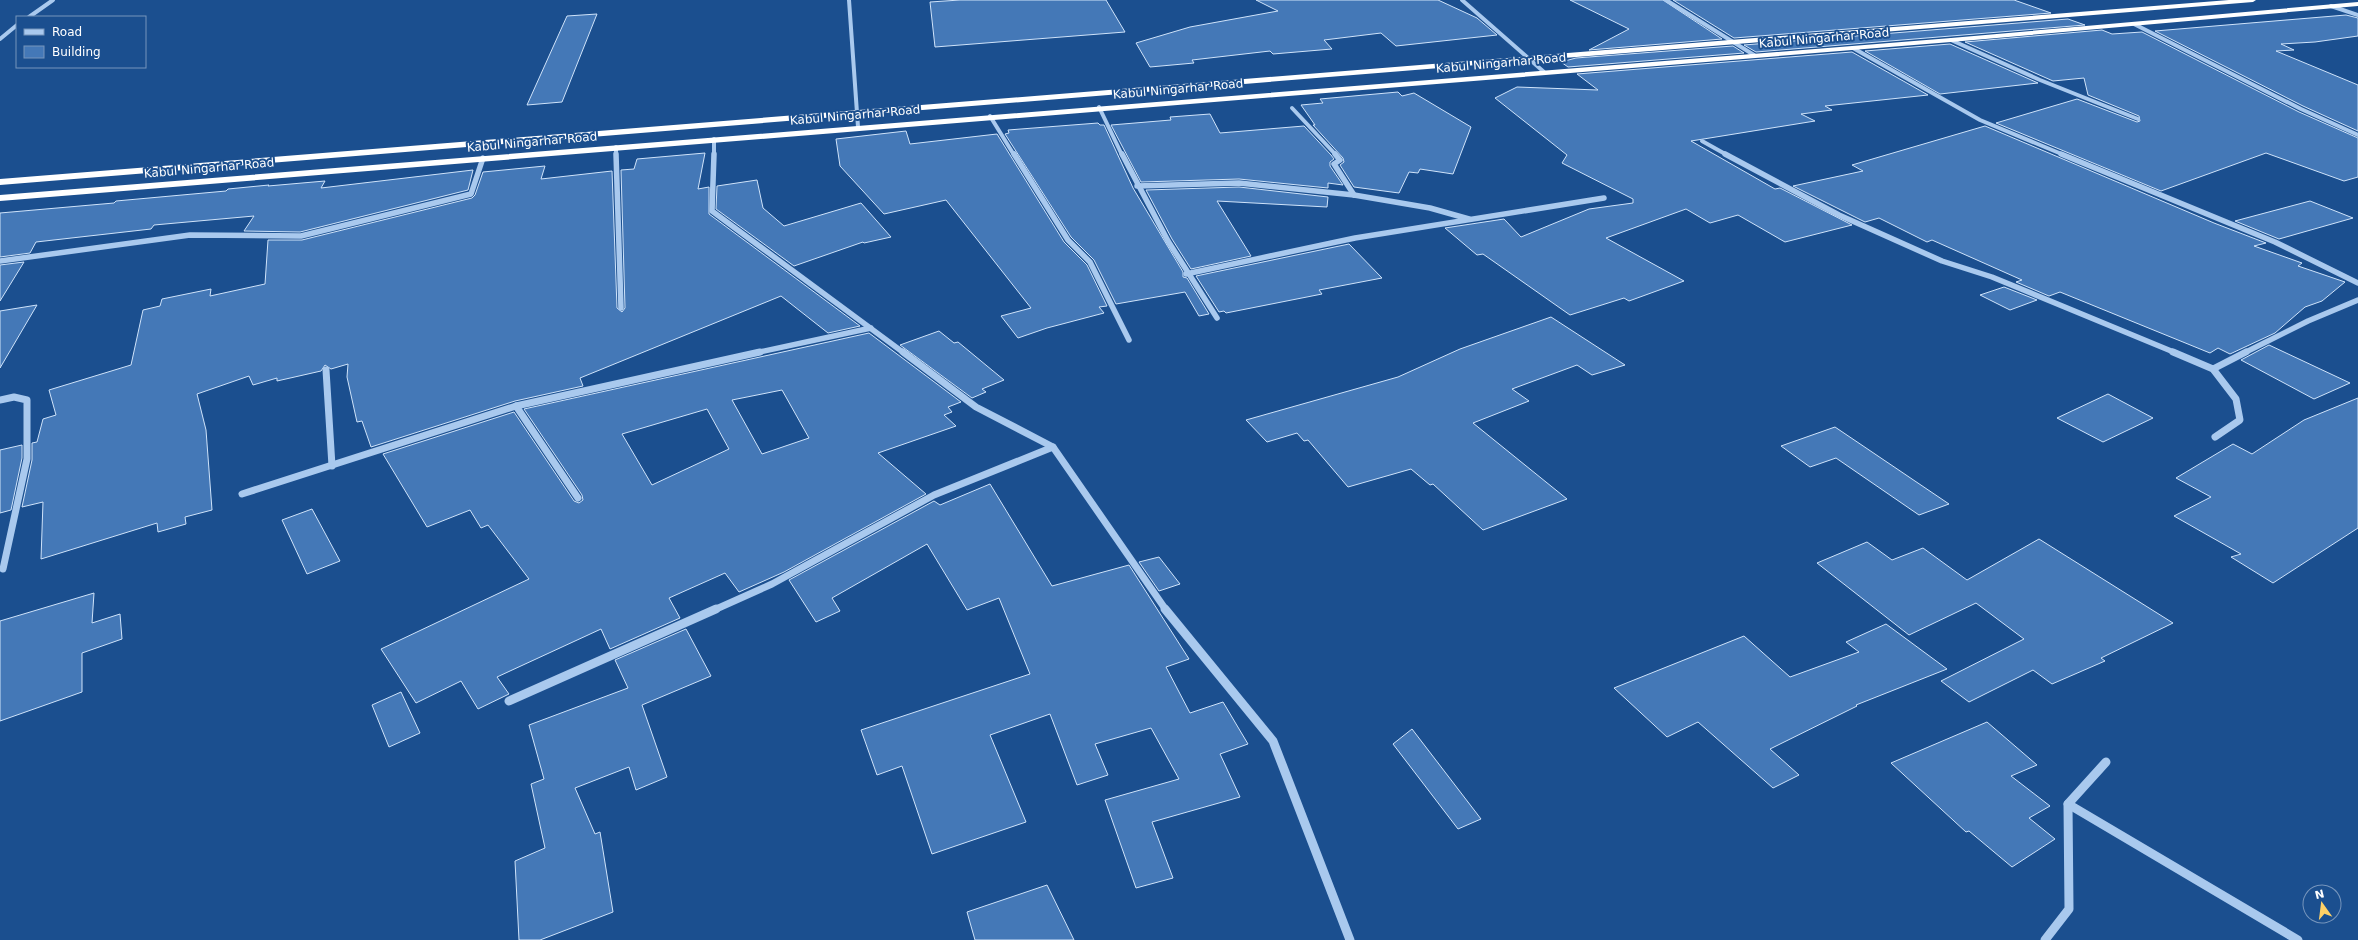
<svg xmlns="http://www.w3.org/2000/svg" width="2358" height="940" viewBox="0 0 2358 940" font-family="'DejaVu Sans',sans-serif">
<rect width="100%" height="100%" fill="#1b4f8f"/>
<g fill="#4478b7" stroke="#cfe3fa" fill-rule="evenodd">
<path d="M960 0H1106L1125 32 935 47 930 2Z"/>
<path d="M1256 0H1438L1477 18 1497 35 1396 46 1381 33 1324 40 1332 49 1273 54 1270 51 1192 60 1194 63 1150 67 1136 43 1190 27 1278 11Z"/>
<path d="M1570 0H1663L1722 39 1589 50 1629 29Z"/>
<path d="M1673 0H2014L2051 13 1734 38Z"/>
<path d="M597 14 562 102 527 105 567 16Z"/>
<path d="M2346 15 2358 18V36L2315 42 2281 44 2294 50 2276 51 2358 85V131L2303 106 2155 31Z"/>
<path d="M2068 19 2085 25 1756 52 1744 45Z"/>
<path d="M2102 30 2112 34 2142 32 2299 112 2358 138V177L2344 181 2266 153 2161 191 1996 123 2077 99 2137 122 2140 121 2139 116 2088 95 2084 78 2053 81 1965 42Z"/>
<path d="M1950 44 2038 83 1940 94 1865 51Z"/>
<path d="M1733 46 1744 53 1568 67 1561 62 1576 58Z"/>
<path d="M1852 52 1928 95 1825 106 1832 110 1801 114 1815 121 1691 141 1775 189 1780 188 1852 225 1785 242 1738 215 1710 223 1686 209 1606 238 1684 281 1629 301 1624 298 1570 315 1483 254 1477 255 1445 228 1504 219 1521 237 1589 209 1633 203V199L1562 163 1567 155 1495 98 1517 87 1598 90 1577 74Z"/>
<path d="M1398 92 1402 96 1414 93 1471 127 1453 174 1420 169 1418 173 1409 172 1399 193 1354 187 1340 165 1344 162 1343 158 1313 125H1315L1301 105 1323 103 1320 99Z"/>
<path d="M1210 114 1220 133 1304 126 1331 155 1334 159 1330 162V166L1343 185 1328 183V188L1239 179 1141 182 1111 125 1171 120 1170 117Z"/>
<path d="M1098 123 1100 125H1104L1133 188 1183 272V277L1187 278 1209 314 1199 316 1185 292 1116 304 1094 260 1071 237 1005 134 1009 133 1008 130Z"/>
<path d="M1985 126 2214 223 2266 243 2254 246 2302 263 2298 266 2345 282 2322 301 2305 307 2275 333 2230 354 2218 348 2210 353 2060 292 2049 296 2016 282 2022 280 1932 240 1927 242 1879 218 1865 222 1793 186 1863 171 1852 165Z"/>
<path d="M906 131 910 144 997 134 1064 242 1087 265 1107 306 1099 307 1104 313 1047 328 1018 338 1001 316 1031 308 946 200 884 214 840 166 836 139Z"/>
<path d="M705 153 698 189 709 187V214L860 326 828 333 781 296 580 378 583 386 515 401 371 447 362 421 357 422 347 377 348 364 331 369 325 365 321 371 277 381V378L253 385 249 376 197 394 206 430 212 510 185 517 186 524 158 532 157 523 41 559 43 502 22 507 32 460V443L37 442 43 419 56 415 49 390 131 365 143 310 160 306 162 299 211 289 210 296 265 284 268 240H302L472 198 475 195 483 172 545 166 541 179 612 171 617 308 622 312 625 308 621 170 634 169 637 159Z"/>
<path d="M473 170 468 190 300 232 244 231 254 216 154 225 151 229 36 242 30 253 0 257V213L114 203 116 201 226 191 228 189 269 185 268 186 325 181 321 188Z"/>
<path d="M757 180 763 208 784 226 861 203 891 237 864 243 863 242 794 266 716 209 717 186Z"/>
<path d="M1239 187 1328 197 1327 207 1217 201 1251 256 1191 269 1172 239 1146 190Z"/>
<path d="M2310 201 2353 218 2279 239 2235 221Z"/>
<path d="M1349 244 1382 278 1319 290 1322 294 1226 313 1224 311 1219 312 1196 276Z"/>
<path d="M24 262 0 301V265Z"/>
<path d="M2004 287 2037 300 2010 310 1980 295Z"/>
<path d="M37 305 0 368V311Z"/>
<path d="M1551 317 1625 365 1592 375 1577 365 1512 389 1529 401 1473 423 1567 499 1483 530 1433 484 1430 485 1411 469 1348 487 1308 440 1304 441 1297 433 1267 442 1246 420 1398 377 1460 349Z"/>
<path d="M939 331 954 343 958 342 1004 380 982 389 986 392 972 398 900 345Z"/>
<path d="M869 333 961 402 948 407 952 412 944 415 956 426 878 453 926 494 784 572 739 592 725 573 669 598 680 618 610 649 601 629 497 677 509 694 478 709 461 681 416 703 381 649 529 579 488 525 481 528 470 510 427 527 383 454 514 412 574 501 579 503 583 500 582 495 524 409ZM782 390 809 438 762 454 732 400ZM707 409 729 449 652 485 622 434Z"/>
<path d="M2269 345 2350 383 2314 399 2241 360Z"/>
<path d="M2108 394 2153 418 2103 442 2057 418Z"/>
<path d="M2358 398V528L2273 583 2231 557 2241 554 2174 516 2211 497 2176 478 2233 444 2252 454 2304 420Z"/>
<path d="M1835 427 1949 504 1919 515 1836 458 1810 467 1781 446Z"/>
<path d="M22 445V458L11 510 0 513V450Z"/>
<path d="M990 484 1052 586 1129 565 1189 659 1166 667 1190 713 1223 702 1248 744 1220 754 1240 797 1152 822 1173 878 1136 888 1105 800 1179 779 1151 728 1095 744 1108 775 1077 785 1050 714 990 735 1026 822 932 854 902 766 877 775 861 730 1030 674 999 598 967 610 927 544 832 598 840 611 816 622 789 580 934 501 940 505Z"/>
<path d="M312 509 340 561 307 574 282 520Z"/>
<path d="M2039 539 2173 623 2101 658 2105 661 2052 684 2033 670 1969 702 1941 681 2024 639 1976 603 1909 635 1817 563 1867 542 1892 560 1923 548 1967 580Z"/>
<path d="M1159 557 1180 584 1159 591 1139 562Z"/>
<path d="M94 593 92 623 120 614 122 639 82 653V692L0 721V621Z"/>
<path d="M1886 624 1947 669 1856 705 1857 706 1770 749 1799 775 1773 788 1698 722 1667 737 1614 688 1744 636 1790 677 1859 652 1846 642Z"/>
<path d="M686 629 711 676 642 705 667 777 636 790 629 767 575 788 595 834 600 832 613 912 540 940H519L515 861 545 848 531 784 544 779 529 725 628 688 615 660Z"/>
<path d="M401 692 420 733 389 747 372 705Z"/>
<path d="M1987 722 2037 765 2011 776 2050 806 2029 818 2055 839 2012 867 1969 831 1966 832 1891 763Z"/>
<path d="M1412 729 1481 819 1458 829 1393 744Z"/>
<path d="M1047 885 1074 940H975L967 912Z"/>
</g>
<g fill="none" stroke-linecap="round" stroke-linejoin="round">
<g stroke="#a9c9ee" stroke-width="4">
<path d="M849 0 858 127"/>
<path d="M1462 0 1544 72"/>
<path d="M1666 0 1754 55"/>
<path d="M2331 6 2358 15"/>
<path d="M29 17 53 0"/>
<path d="M2134 24 2301 109 2358 135"/>
<path d="M0 39 17 25"/>
<path d="M1951 40 2040 80 2138 119"/>
<path d="M1853 48 1980 120 2064 155"/>
<path d="M1099 107 1122 155"/>
<path d="M1292 108 1336 155"/>
<path d="M990 116 1014 155"/>
<path d="M1702 141 1727 155"/>
<path d="M616 147V155"/>
<path d="M714 155V139"/>
</g>
<g stroke="#a9c9ee" stroke-width="5.5">
<path d="M616 154 621 308"/>
<path d="M714 154 712 211 904 353"/>
<path d="M1014 154 1068 240 1090 262 1129 340"/>
<path d="M1122 154 1168 241 1217 318"/>
<path d="M1335 154 1340 160 1334 164 1354 195"/>
<path d="M1725 154 1839 215 1942 261 1992 277 2176 353"/>
<path d="M2061 154 2275 242 2358 283"/>
<path d="M1137 186 1239 183 1354 195 1430 208 1469 219"/>
<path d="M0 261 190 235 301 236 471 194 483 158"/>
<path d="M1186 274 1355 238 1604 198"/>
<path d="M755 353 871 328"/>
<path d="M2244 353 2308 321 2358 300"/>
</g>
<g stroke="#a9c9ee" stroke-width="7">
<path d="M903 352 976 407 1053 447 1166 610"/>
<path d="M2173 352 2213 369 2236 399 2240 420 2215 437"/>
<path d="M2213 369 2246 352"/>
<path d="M326 370 332 466"/>
<path d="M0 400 14 397 27 400V459L3 569"/>
<path d="M516 406 578 498"/>
<path d="M242 494 516 406 760 352"/>
<path d="M714 610 772 584 934 495 1053 447"/>
</g>
<g stroke="#a9c9ee" stroke-width="9">
<path d="M1165 609 1273 741 1350 940"/>
<path d="M509 701 716 609"/>
<path d="M2068 804 2298 940"/>
<path d="M2045 940 2069 909 2068 804 2106 762"/>
</g>
<g fill="#fff" fill-rule="evenodd">
<path d="M2229 0H2256L2253 2 0 185V179Z"/>
<path d="M2358 2V6L1951 42 0 201V195L1951 38Z"/>
</g>
</g>
<g text-anchor="middle" dominant-baseline="central" stroke-width="4" stroke-linejoin="round" paint-order="stroke">
<g font-size="12" fill="#fff" stroke="#1b4f8f">
<text transform="translate(1824 38) rotate(-5)">Kabul Ningarhar Road</text>
<text transform="translate(1501 63) rotate(-5)">Kabul Ningarhar Road</text>
<text transform="translate(1178 89) rotate(-5)">Kabul Ningarhar Road</text>
<text transform="translate(855 115) rotate(-5)">Kabul Ningarhar Road</text>
<text transform="translate(532 142) rotate(-5)">Kabul Ningarhar Road</text>
<text transform="translate(209 168) rotate(-5)">Kabul Ningarhar Road</text>
</g>
</g>
<rect x="16" y="16" width="130" height="52" fill="#1b4f8f" stroke="#7695bc"/>
<rect x="24" y="29" width="20" height="6" fill="#a9c9ee" stroke="#7695bc"/>
<text x="52" y="36" font-size="12" fill="#ffffff">Road</text>
<rect x="24" y="46" width="20" height="12" fill="#4478b7" stroke="#7695bc"/>
<text x="52" y="56" font-size="12" fill="#ffffff">Building</text>
<g transform="translate(2322 904) rotate(346)"><circle r="19" fill="#1b4f8f" stroke="#7695bc"/>
<path d="M0-3L7 15L0 10L-7 15Z" fill="#ffd166"/>
<text y="-6" font-size="11" font-weight="bold" text-anchor="middle" fill="#ffffff">N</text>
</g>
</svg>
